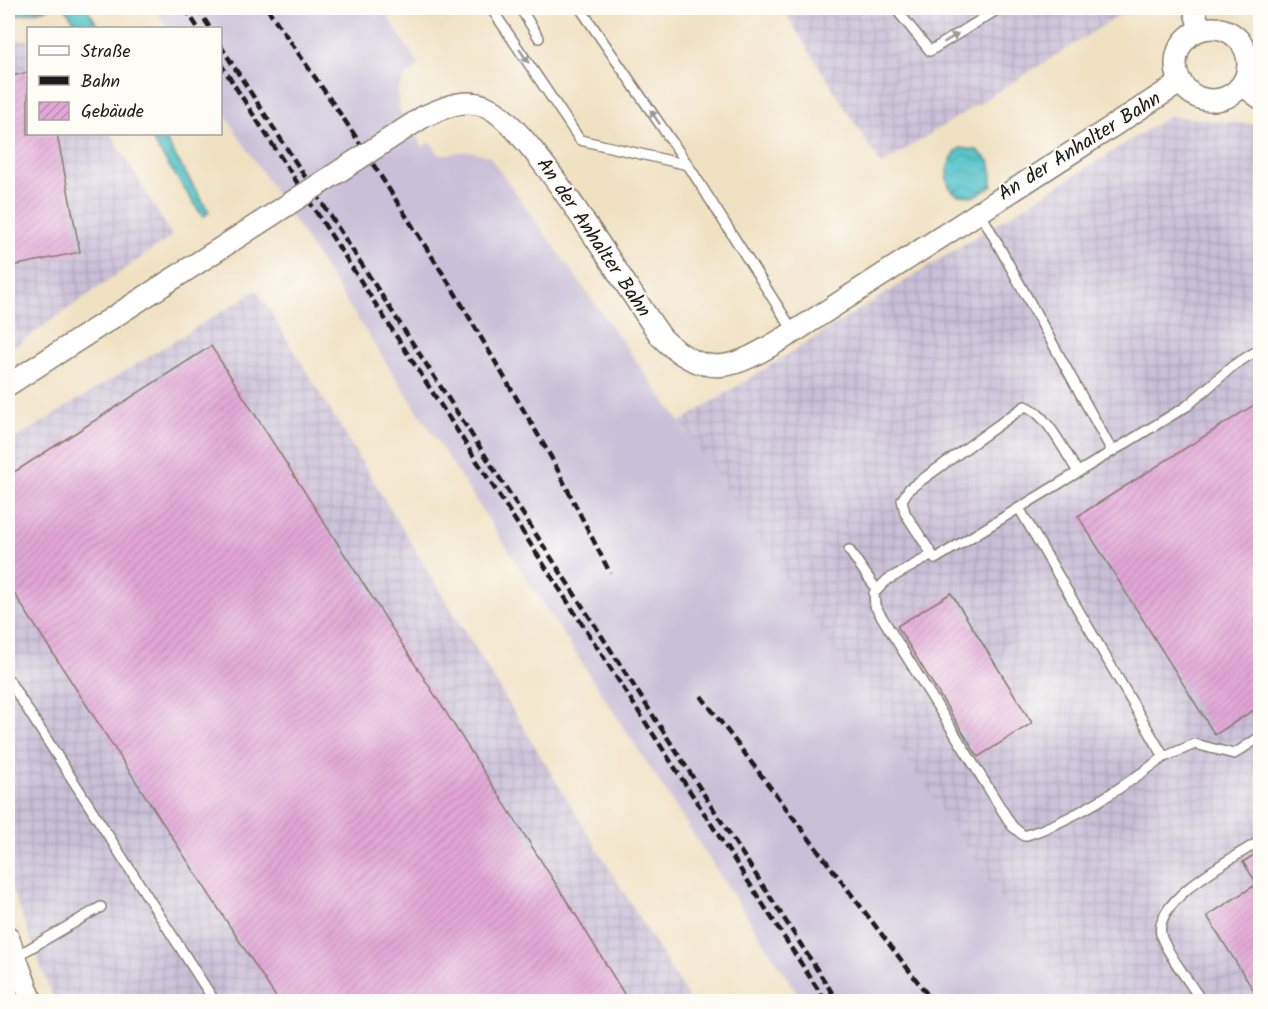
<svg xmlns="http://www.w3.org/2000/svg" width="1268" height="1009" viewBox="0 0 1268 1009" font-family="Kalam,sans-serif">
<defs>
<pattern id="industrial-grid" width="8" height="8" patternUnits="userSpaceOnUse" patternTransform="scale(1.5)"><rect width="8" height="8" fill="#c9bfd7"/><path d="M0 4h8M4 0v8" fill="none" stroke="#aca4b8"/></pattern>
<pattern id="water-waves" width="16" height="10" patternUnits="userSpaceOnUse" patternTransform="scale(1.5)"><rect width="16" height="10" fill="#56c4ca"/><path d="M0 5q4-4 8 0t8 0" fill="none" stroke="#4aa8ad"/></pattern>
<pattern id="building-hatch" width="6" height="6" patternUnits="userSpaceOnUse" patternTransform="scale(1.5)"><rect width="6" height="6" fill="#e1a5d5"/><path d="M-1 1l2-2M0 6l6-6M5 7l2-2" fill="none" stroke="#c08db6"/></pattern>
</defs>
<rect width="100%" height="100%" fill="#fdfcf7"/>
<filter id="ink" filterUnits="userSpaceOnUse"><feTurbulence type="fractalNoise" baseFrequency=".0167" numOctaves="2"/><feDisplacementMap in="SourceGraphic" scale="12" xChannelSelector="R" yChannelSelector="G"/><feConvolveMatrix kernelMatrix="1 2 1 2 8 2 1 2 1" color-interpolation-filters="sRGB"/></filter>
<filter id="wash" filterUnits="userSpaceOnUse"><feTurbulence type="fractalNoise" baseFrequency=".008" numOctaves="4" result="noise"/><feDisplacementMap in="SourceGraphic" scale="24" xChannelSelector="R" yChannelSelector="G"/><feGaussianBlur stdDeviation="1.35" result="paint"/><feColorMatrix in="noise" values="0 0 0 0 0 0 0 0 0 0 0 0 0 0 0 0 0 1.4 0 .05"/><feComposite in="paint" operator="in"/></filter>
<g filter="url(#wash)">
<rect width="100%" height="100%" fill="#f0e1c2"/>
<g fill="url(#industrial-grid)">
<path d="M782 8H1131L881 165Z"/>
<path d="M28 39V134H111L172 236 8 351V43Z"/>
<path d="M1169 116 1260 125V1001H1069L680 422Z"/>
<path d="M257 290 690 1001H54L8 879V443Z"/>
</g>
<path fill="#c9bfd7" d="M155 8H382L419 65 403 80 398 90V101L401 113 423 147 430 142 440 155 469 151 489 156 680 422 1069 1001H802L221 109 220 28H168Z"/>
<g fill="url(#water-waves)" stroke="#397073" stroke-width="1.5">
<path d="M8 8H52L8 17Z"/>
<path d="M65 8H87L99 28H79Z"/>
<path d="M148 134H162L209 212 203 217Z"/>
<path d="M960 148 977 150 991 163 992 186 975 196 959 195C940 186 946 159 960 148Z"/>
</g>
<g id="blocks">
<g fill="url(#building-hatch)">
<path d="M28 72V134H57L80 252 8 267V77Z"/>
<path d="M211 346 579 920 629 1002H279L8 584V476Z"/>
<path d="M1260 401V706L1215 735 1078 516Z"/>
<path d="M951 593 1032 723 978 757 897 626Z"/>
<path d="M1260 851V1001L1207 916 1257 884 1243 862Z"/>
</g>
</g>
</g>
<g filter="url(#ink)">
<use href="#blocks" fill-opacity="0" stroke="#867e6f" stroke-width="1.5"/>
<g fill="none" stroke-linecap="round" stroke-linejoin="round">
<g stroke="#867e6f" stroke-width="12">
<g id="service">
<path d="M491 8 580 140 688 165"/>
<path d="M520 8 539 38"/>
<path d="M580 8 688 165 794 332"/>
<path d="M895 8 930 51 1000 8"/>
<path d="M980 212 1112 451"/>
<path d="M1260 349 1234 365 1187 406 1019 508 1164 757 1195 744 1234 754 1260 737"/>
<path d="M1019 508 935 559 905 513 902 500 909 489 1025 406C1046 412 1066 454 1078 472"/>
<path d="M849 550 877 590"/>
<path d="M932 555 887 580 874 593 875 606 1012 826 1024 836C1075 820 1121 788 1164 757"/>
<path d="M8 679 215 1002"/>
<path d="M15 957 101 907"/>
<path d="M1202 1002C1193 987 1164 949 1161 935 1153 899 1235 857 1260 841"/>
</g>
</g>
<g stroke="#867e6f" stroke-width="24">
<g id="tertiary">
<path d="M1194 8 1200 30"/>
<circle cx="1212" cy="64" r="36"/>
<path d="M1242 85 1260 98"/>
<path d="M423 117C443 108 462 98 485 106 529 122 627 291 662 338 712 387 743 362 794 332L1181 82"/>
<path d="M8 385 258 224"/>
<path d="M8 937 32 1002"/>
</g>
</g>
<use href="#service" stroke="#fff" stroke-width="9"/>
<use href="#tertiary" stroke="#fff" stroke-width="21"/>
<g stroke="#1c1c1c" stroke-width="4.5" stroke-dasharray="9 4.5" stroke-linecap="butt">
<path d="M185 8 198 28"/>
<path d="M197 8 210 28"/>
<path d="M267 8 350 128 452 288 551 457 610 573"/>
<path d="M220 45 838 1002"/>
<path d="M220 63 826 1002"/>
<path d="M701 696 933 1002"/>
</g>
<g stroke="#867e6f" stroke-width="24" stroke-linecap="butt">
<path id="tertiary-bridge" d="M258 224 423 117"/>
</g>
<use href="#tertiary-bridge" stroke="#fff" stroke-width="21"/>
</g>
<defs><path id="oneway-solid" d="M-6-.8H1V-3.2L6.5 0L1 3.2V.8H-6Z" transform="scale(1.5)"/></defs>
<g fill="#999">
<use href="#oneway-solid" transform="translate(951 38) rotate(-32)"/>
<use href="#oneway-solid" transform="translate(524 56) rotate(56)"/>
<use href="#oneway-solid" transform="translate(655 117) rotate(-124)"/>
</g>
</g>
<g text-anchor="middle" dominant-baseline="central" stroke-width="4.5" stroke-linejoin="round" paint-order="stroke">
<g font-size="20" fill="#1c1c1c" stroke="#fdfcf7">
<text transform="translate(1080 147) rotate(-32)">An der Anhalter Bahn</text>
<text transform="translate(593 238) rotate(56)">An der Anhalter Bahn</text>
</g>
</g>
<rect width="1268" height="1009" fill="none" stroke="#fdfcf7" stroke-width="30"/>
<rect x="27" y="27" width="195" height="108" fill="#fdfcf7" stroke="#a3a29f" stroke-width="1.5"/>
<rect x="39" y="46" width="30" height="9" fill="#ffffff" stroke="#a3a29f" stroke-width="1.5"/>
<text x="81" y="57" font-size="18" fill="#1c1c1c">Straße</text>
<rect x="39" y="76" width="30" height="9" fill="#1c1c1c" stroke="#a3a29f" stroke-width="1.5"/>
<text x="81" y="87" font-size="18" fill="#1c1c1c">Bahn</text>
<rect x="39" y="102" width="30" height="18" fill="url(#building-hatch)" stroke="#a3a29f" stroke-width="1.5"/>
<text x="81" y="117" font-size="18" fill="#1c1c1c">Gebäude</text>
</svg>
